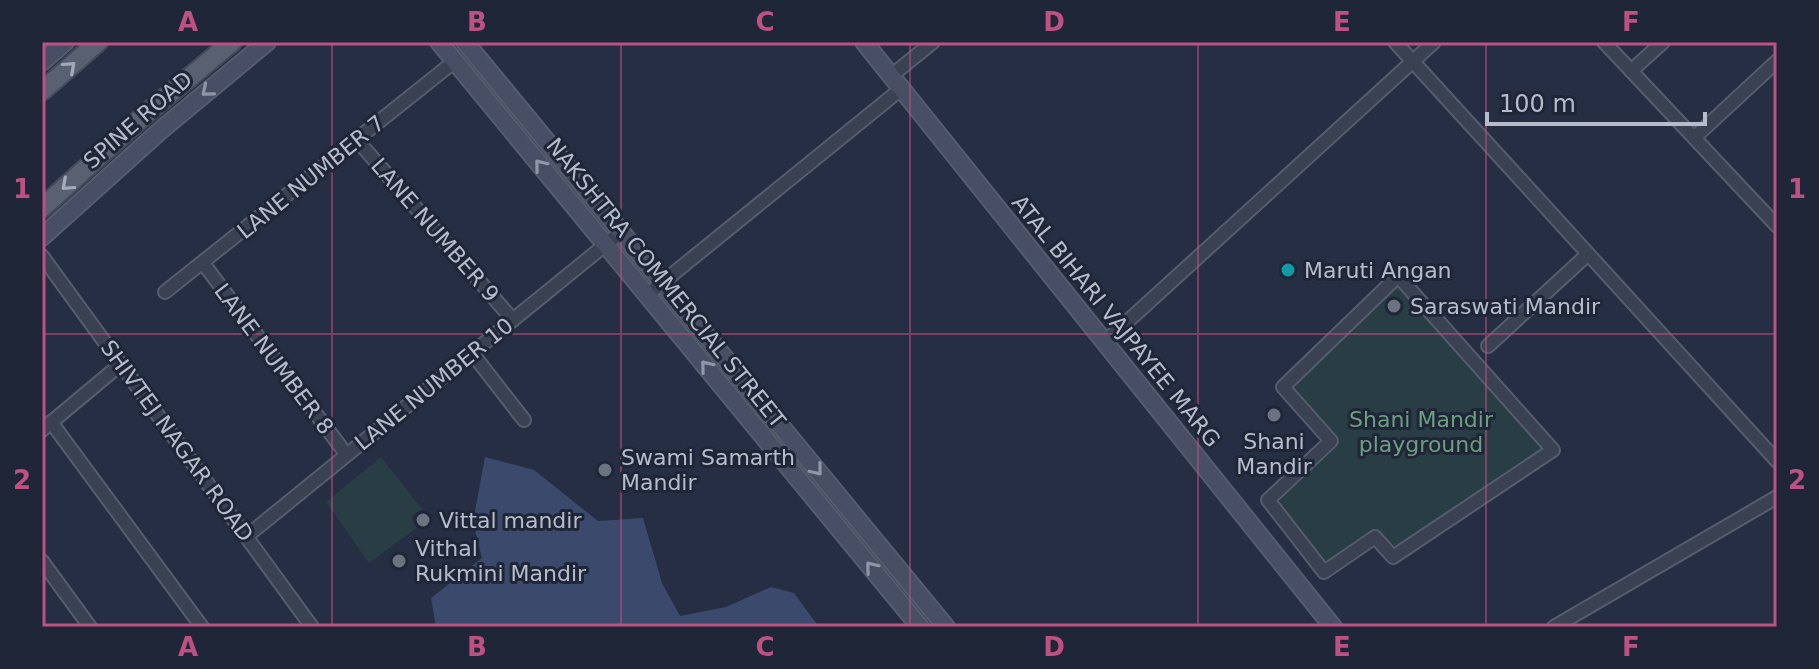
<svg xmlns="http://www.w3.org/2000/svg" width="1819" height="669" viewBox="0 0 1819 669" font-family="'DejaVu Sans',sans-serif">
<rect width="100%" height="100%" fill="#262e43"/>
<g fill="#283d44">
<path d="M1398 276 1553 450 1393 557 1375 538 1333 573 1275 498 1336 447 1283 387Z"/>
<path d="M381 457 422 509 411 517 419 526 369 563 326 502Z"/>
</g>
<path fill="#3b496c" d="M485 457 534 470 598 521 643 518 662 583 680 616 726 607 771 587 794 593 819 627H436L431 598 482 558 473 522Z"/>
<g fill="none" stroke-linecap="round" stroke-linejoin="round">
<g stroke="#555c6d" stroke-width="16">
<g id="street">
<path d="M1395 42 1777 461"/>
<path d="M1604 42 1777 226"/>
<path d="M1631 71 1663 42"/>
<path d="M891 76 933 42"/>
<path d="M1695 137 1777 61"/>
<path d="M357 140 513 320"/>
<path d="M42 256 312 627"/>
<path d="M203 263 346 454"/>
<path d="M1398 276 1553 450 1393 557 1375 537 1324 572 1268 500 1331 441 1283 387Z"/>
<path d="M165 292 455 61"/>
<path d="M647 295 901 89"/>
<path d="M1105 342 1434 42"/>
<path d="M1488 346 1588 254"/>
<path d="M472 353 524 420"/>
<path d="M51 422 202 627"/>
<path d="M42 430 121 364"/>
<path d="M247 536 621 232"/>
<path d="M42 561 90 627"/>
<path d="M1554 627 1777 497"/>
</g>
</g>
<g stroke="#555c6d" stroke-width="20">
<g id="secondary">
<path d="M439 42 920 627"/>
<path d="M465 42 946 627"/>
<path d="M864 42 1333 627"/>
<path d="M42 62 65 42"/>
<path d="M42 237 161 130 267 42"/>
</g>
</g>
<g stroke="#444a5c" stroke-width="22">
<g id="primary">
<path d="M42 91 98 42"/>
<path d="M42 208 147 113 232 42"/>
</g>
</g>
<use href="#street" stroke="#3a4152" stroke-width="12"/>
<use href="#secondary" stroke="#484f65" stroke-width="16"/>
<use href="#primary" stroke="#586072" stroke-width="18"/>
</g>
<defs><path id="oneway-chevron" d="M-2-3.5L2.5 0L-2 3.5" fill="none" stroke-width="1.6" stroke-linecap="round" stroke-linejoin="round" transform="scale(2)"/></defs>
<g stroke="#a4aaba">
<use href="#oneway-chevron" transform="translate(70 67) rotate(-42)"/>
<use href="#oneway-chevron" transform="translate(67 185) rotate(138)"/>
</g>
<g stroke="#9096a8">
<use href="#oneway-chevron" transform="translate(207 91) rotate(140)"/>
<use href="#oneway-chevron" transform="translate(540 165) rotate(-129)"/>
<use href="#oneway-chevron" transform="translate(706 366) rotate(-129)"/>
<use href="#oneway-chevron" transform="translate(817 470) rotate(51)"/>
<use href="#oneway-chevron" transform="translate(871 567) rotate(-129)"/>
</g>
<path fill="none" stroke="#be5183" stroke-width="2" stroke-opacity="0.55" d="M332 42V627M621 42V627M910 42V627M1198 42V627M1486 42V627M42 334H1777"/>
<circle fill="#0f9aa8" stroke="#1f2638" stroke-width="3" cx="1288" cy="270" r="8"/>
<g fill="#6b7280" stroke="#1f2638" stroke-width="3">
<circle cx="1394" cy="306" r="8"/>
<circle cx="1274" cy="415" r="8"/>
<circle cx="605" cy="470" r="8"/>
<circle cx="423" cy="520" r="8"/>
<circle cx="399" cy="561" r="8"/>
</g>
<g text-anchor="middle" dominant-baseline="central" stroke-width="6" stroke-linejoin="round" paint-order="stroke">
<g font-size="22" fill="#b7bccc" stroke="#1f2638">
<text transform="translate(138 120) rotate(-41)">SPINE ROAD</text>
<text transform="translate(311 177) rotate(-39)">LANE NUMBER 7</text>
<text transform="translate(435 230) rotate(49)">LANE NUMBER 9</text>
<text transform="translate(666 283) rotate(51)">NAKSHTRA COMMERCIAL STREET</text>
<text transform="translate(1116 321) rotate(51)">ATAL BIHARI VAJPAYEE MARG</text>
<text transform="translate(274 359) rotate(53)">LANE NUMBER 8</text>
<text transform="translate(434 384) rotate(-39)">LANE NUMBER 10</text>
<text transform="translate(177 441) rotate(54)">SHIVTEJ NAGAR ROAD</text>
</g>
<g font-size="22" fill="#b7bccc" stroke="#1f2638" text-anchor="start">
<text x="1304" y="270">Maruti Angan</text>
<text x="1410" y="306">Saraswati Mandir</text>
<text x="1274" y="441" text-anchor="middle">Shani<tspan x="1274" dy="25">Mandir</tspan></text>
<text x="621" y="457">Swami Samarth<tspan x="621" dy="25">Mandir</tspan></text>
<text x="439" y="520">Vittal mandir</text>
<text x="415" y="548">Vithal<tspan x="415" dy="25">Rukmini Mandir</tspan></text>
</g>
<g font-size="22" fill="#6d9e7f" stroke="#1f2638">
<text x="1421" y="419">Shani Mandir<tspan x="1421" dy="25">playground</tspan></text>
</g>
</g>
<rect width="1819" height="669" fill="none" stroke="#1f2638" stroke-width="88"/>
<path d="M1487 112v12h218v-12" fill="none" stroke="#b7bccc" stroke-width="4"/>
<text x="1499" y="112" font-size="24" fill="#b7bccc" stroke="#1f2638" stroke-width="6" paint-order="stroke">100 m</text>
<rect x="44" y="44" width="1731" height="581" fill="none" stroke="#be5183" stroke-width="3"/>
<g font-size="26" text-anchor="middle" font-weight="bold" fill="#be5183">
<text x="188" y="31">A</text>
<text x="477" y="31">B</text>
<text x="765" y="31">C</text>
<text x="1054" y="31">D</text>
<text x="1342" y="31">E</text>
<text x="1631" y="31">F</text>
<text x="22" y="198">1</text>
<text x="1797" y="198">1</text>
<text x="22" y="489">2</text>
<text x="1797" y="489">2</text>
<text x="188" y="656">A</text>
<text x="477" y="656">B</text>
<text x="765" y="656">C</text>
<text x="1054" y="656">D</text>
<text x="1342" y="656">E</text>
<text x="1631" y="656">F</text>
</g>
</svg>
